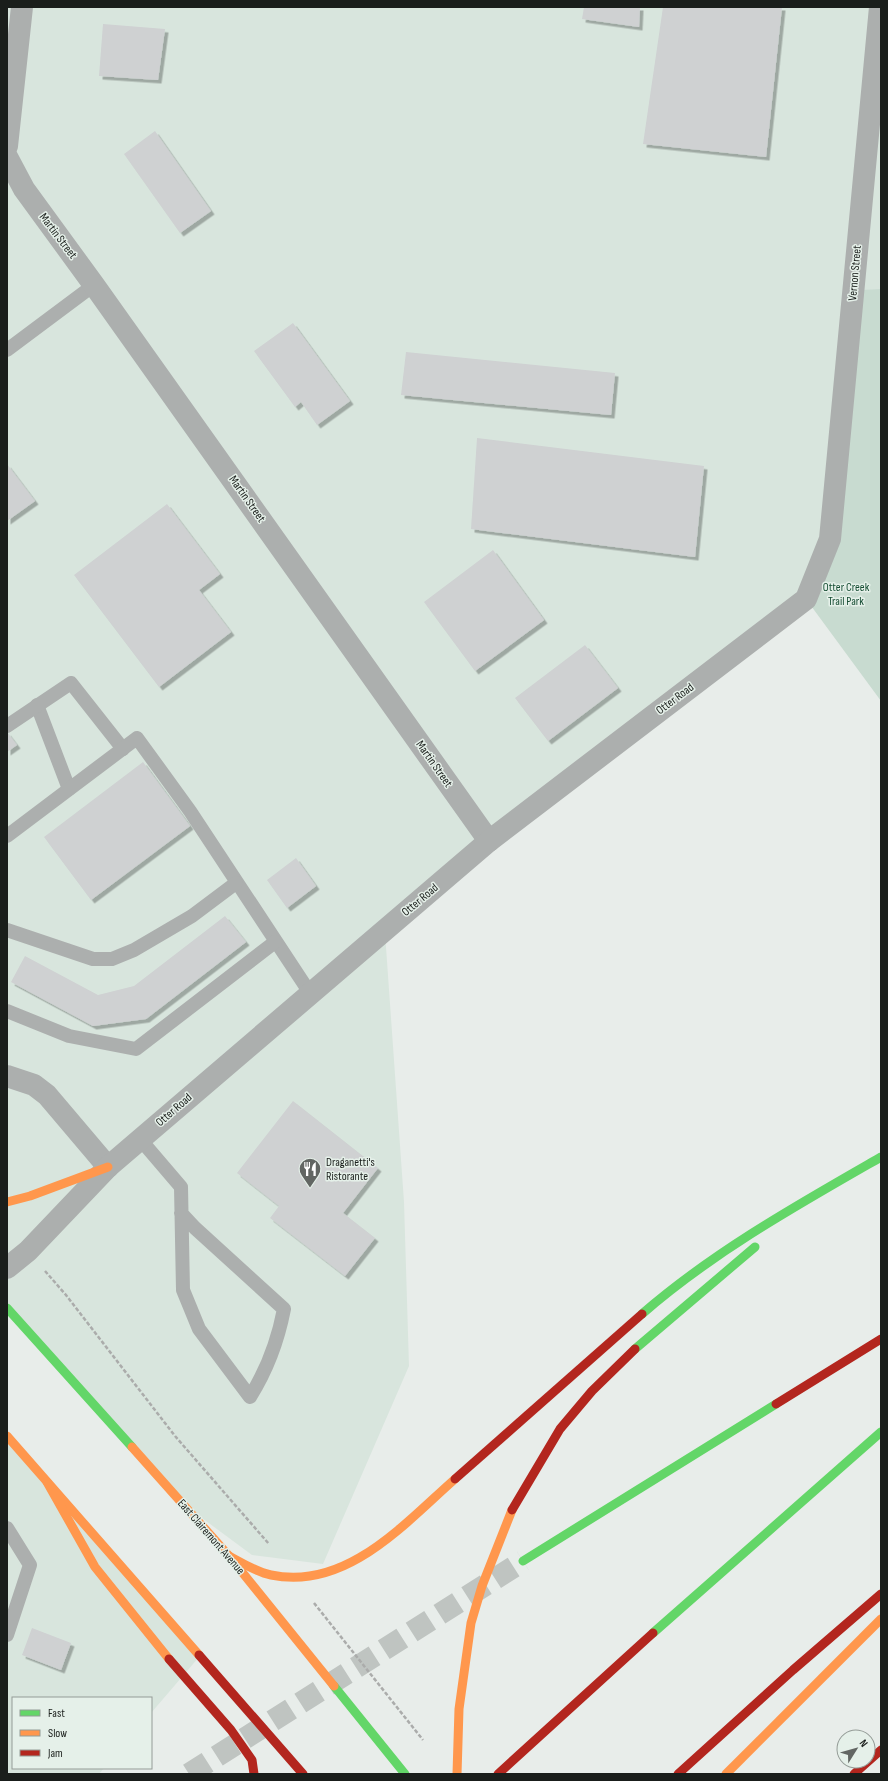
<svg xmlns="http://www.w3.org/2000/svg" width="888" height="1781" viewBox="0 0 888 1781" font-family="'Sofia Sans Condensed',sans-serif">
<defs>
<filter id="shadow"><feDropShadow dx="3.5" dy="3.5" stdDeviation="0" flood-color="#0004"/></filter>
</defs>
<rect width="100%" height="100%" fill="#e8edea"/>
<g fill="#d8e5dd">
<path d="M7 7H881V289L853 290 830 539 806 599 385 933 404 1202 409 1366 323 1564 252 1555 179 1501 7 1308Z"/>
<path d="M7 1436 199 1657 151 1713V1698H13V1768H104L99 1774H7Z"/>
</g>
<path fill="#c8dbd0" d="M881 289V701L806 599 830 539 853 290Z"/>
<g fill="#cfd1d2" filter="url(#shadow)">
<path d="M584 7H640L639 27 582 19Z"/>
<path d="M663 7H782L766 157 643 144Z"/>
<path d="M103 24 165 29 158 80 99 76Z"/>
<path d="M155 131 211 211 180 233 124 154Z"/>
<path d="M293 323 350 401 317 425 301 402 295 407 254 351Z"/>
<path d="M406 352 615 373 611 415 401 395Z"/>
<path d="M477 438 704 466 695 557 471 529Z"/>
<path d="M7 464 35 501 7 521Z"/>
<path d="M167 504 220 574 199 590 231 632 159 687 74 575Z"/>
<path d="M493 550 544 620 475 671 424 602Z"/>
<path d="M585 645 618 688 548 741 515 698Z"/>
<path d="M7 732 17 745 7 752Z"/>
<path d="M143 762 190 826 91 900 44 837Z"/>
<path d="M296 858 316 886 287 908 267 880Z"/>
<path d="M225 916 246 942 146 1019 93 1026 11 982 25 956 98 995 134 986Z"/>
<path d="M293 1101 378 1168 343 1213 375 1238 345 1276 270 1218 279 1206 237 1173Z"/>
<path d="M32 1628 71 1643 61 1670 22 1655Z"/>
</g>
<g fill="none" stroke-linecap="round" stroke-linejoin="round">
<path stroke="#bfc4c1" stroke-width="22" stroke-dasharray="22 11" stroke-linecap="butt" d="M189 1774 523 1561"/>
<g stroke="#abacab" stroke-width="2.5" stroke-dasharray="4 2" stroke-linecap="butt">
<path d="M45 1271 66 1295 175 1436 269 1544"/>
<path d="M314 1603 423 1740"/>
</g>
<g stroke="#acafae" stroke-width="14">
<path d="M7 350 94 285"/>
<path d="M37 705 69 789"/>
<path d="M7 726 71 683 123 749"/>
<path d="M7 836 137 738 190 811 310 993"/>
<path d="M7 930 93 959H112L134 950 192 916 236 883"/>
<path d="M7 1011 69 1036 136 1049 275 942"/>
<path d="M140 1139 181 1187 183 1290 199 1329 250 1397C267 1370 278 1340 284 1309L195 1228 181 1213"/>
<path d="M7 1528 30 1565 7 1635"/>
</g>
<g stroke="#acafae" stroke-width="22">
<path d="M7 146 22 7"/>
<path d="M7 157 24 189 94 285 489 841"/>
<path d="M7 1076 34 1085 47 1095 108 1167"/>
<path d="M7 1268 28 1251 108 1167 489 841 806 599 830 539 880 7"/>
</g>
<g stroke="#63d668" stroke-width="9">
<path d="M7 1308 132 1447"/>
<path d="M642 1314C713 1252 799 1204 881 1157"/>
<path d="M635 1349 755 1247"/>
<path d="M523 1561 776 1404"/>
<path d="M653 1633 881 1432"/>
<path d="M334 1686 405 1774"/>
</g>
<g stroke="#ff974d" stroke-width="9">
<path d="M7 1202 30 1196 108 1167"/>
<path d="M7 1436 199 1655"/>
<path d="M132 1447 229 1556 334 1686"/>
<path d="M47 1482 95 1567 169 1659"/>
<path d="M229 1556C242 1563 256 1572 271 1575 346 1591 404 1524 455 1479"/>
<path d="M457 1774 459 1709 471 1623 482 1586 512 1510"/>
<path d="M726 1774 881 1619"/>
</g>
<g stroke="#b3261e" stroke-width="9">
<path d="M776 1404 881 1339"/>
<path d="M455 1479 642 1314"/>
<path d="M512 1510 560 1429 592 1391 635 1349"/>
<path d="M199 1655 303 1774"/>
<path d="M169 1659 231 1730 252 1760 254 1774"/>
<path d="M498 1774 653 1633"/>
<path d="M678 1774 793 1670 881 1594"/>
<path d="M854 1774 881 1750"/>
</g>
</g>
<defs>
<g id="restaurant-pin" transform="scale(1.15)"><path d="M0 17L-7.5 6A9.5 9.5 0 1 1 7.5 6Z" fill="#626663" stroke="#e5f0e9"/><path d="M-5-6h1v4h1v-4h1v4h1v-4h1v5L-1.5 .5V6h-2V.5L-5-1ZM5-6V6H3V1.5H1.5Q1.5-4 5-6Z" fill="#fff"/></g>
</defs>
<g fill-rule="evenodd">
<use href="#restaurant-pin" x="310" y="1169"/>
</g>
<g text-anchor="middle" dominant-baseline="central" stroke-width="3" stroke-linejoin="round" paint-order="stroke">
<g font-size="12" fill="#1a1e1b" stroke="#e5f0e9">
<text transform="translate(58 236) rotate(53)">Martin Street</text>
<text transform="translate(855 273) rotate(-85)">Vernon Street</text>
<text transform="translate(247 499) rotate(55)">Martin Street</text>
<text transform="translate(675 699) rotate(-37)">Otter Road</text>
<text transform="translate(434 764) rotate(55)">Martin Street</text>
<text transform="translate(420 900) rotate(-40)">Otter Road</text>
<text transform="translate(174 1110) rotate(-41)">Otter Road</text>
<text transform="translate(211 1537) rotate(49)">East Clairemont Avenue</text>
</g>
<g font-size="12" fill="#164d33" stroke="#e5f0e9">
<text x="846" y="587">Otter Creek<tspan x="846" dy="14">Trail Park</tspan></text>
</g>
<g font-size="12" fill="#1a1e1b" stroke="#e5f0e9" text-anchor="start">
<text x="326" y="1162">Draganetti's<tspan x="326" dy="14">Ristorante</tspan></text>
</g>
</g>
<rect width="888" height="1781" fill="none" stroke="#1a1e1b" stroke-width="16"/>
<rect x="12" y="1697" width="140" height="72" fill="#e5f0e9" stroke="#949c97"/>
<rect x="20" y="1710" width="20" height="6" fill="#63d668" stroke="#949c97"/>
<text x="48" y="1717" font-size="12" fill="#1a1e1b">Fast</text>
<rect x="20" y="1730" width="20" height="6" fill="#ff974d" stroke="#949c97"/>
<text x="48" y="1737" font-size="12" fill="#1a1e1b">Slow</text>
<rect x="20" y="1750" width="20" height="6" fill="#b3261e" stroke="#949c97"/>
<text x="48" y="1757" font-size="12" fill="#1a1e1b">Jam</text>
<g transform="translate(856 1749) rotate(53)"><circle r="19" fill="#e5f0e9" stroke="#949c97"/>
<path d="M0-3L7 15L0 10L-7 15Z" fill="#626663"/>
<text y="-6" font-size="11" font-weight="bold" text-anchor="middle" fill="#1a1e1b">N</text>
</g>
</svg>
